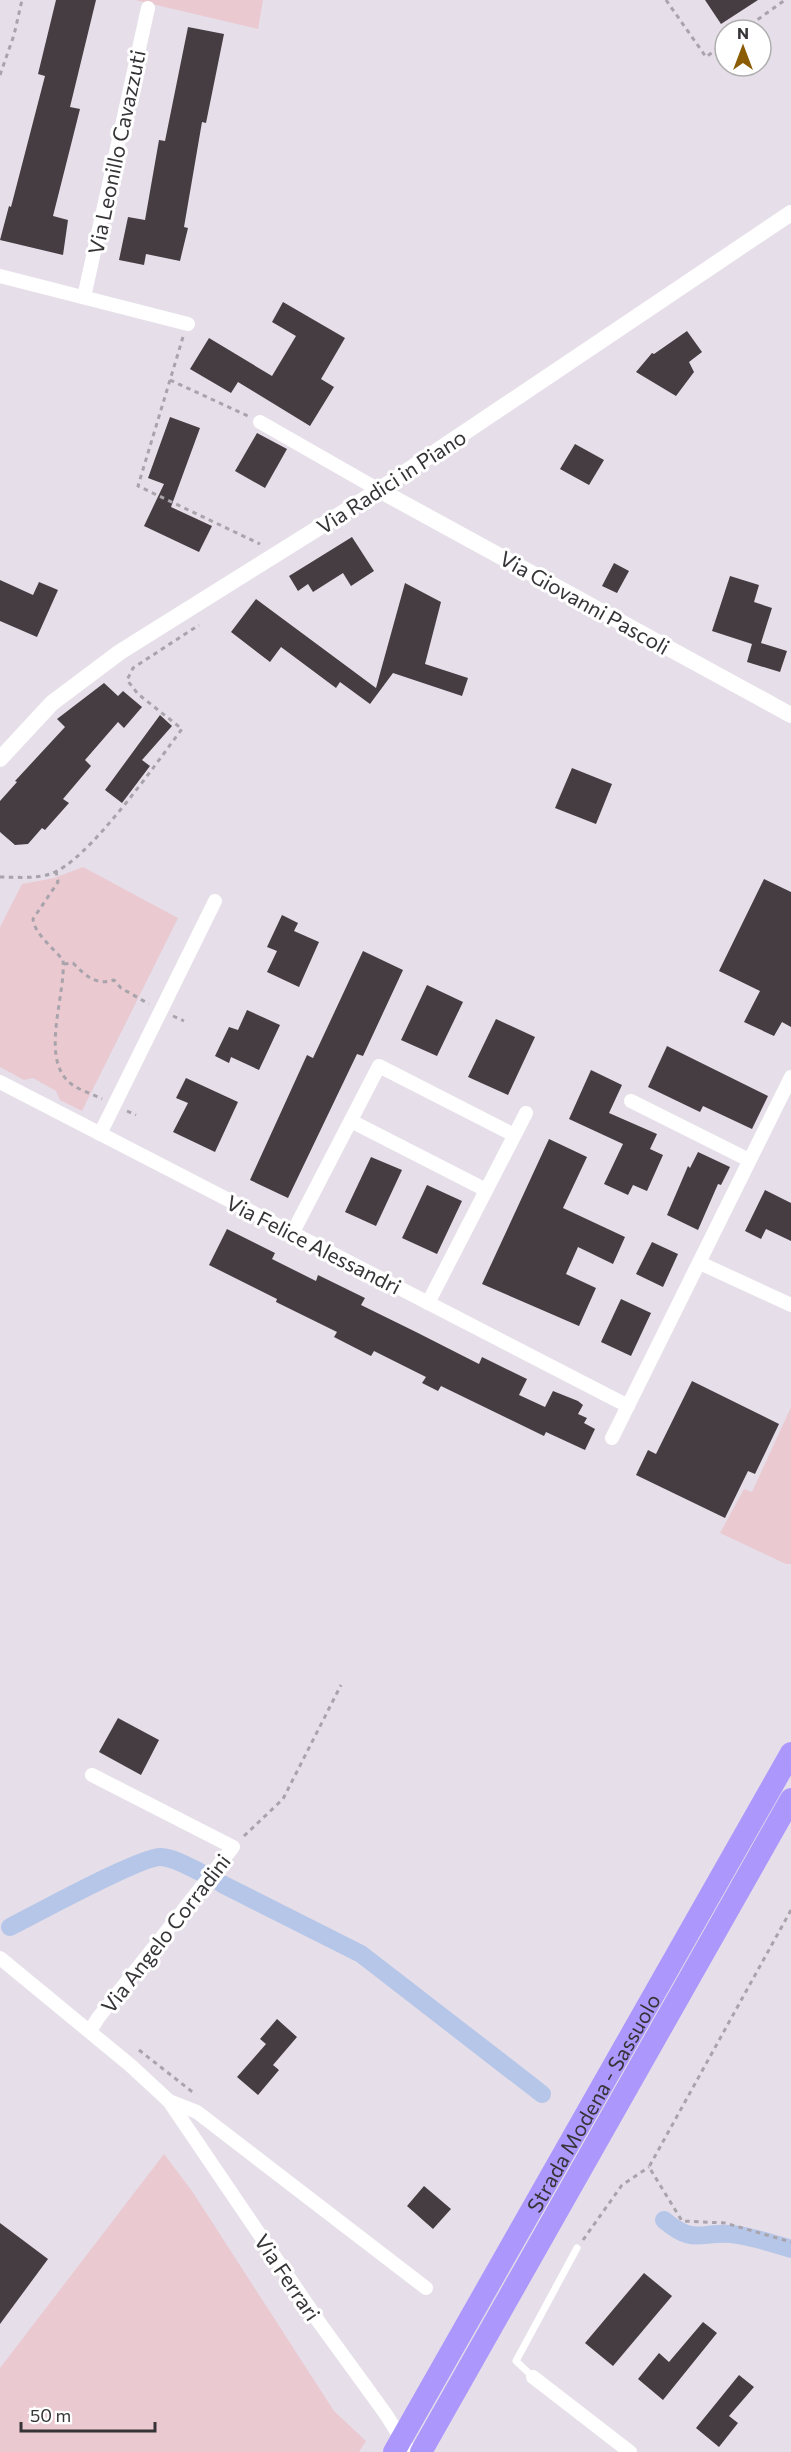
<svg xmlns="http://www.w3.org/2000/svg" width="791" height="2452" viewBox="0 0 791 2452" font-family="Commissioner,sans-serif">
<rect width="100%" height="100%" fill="#e6dfe9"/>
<g fill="#eac9d1">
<path d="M135 0H263L258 29Z"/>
<path d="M83 867 178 918 82 1111 60 1100 56 1091 33 1078 24 1080 0 1067V927L22 884 54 878Z"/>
<path d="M791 1407V1564H786L720 1533 744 1489 752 1492Z"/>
<path d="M164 2154 192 2191 334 2411 366 2441 359 2452H0V2368Z"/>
</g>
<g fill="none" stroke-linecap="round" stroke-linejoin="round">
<g stroke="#b6c6e8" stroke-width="18">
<path d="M222 1884 361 1954 542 2094"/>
<path d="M10 1927C36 1914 141 1856 161 1857 176 1858 191 1868 204 1874"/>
<path d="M664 2220C694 2245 698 2232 731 2234 751 2236 772 2243 791 2249"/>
</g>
</g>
<g fill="#453d42">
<path d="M56 0H96L70 107 80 109 53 216 68 220 63 255 0 240 9 206 11 207 45 76 38 74Z"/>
<path d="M705 0H758L721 24Z"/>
<path d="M188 27 224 34 206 123 202 122 184 227 188 228 180 261 146 254 144 265 119 260 128 217 145 220 159 140 165 141Z"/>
<path d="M283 302 345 338 321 379 334 387 310 426 238 382 231 393 190 369 209 338 272 376 296 336 272 322Z"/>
<path d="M687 331 702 352 689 362 694 372 676 396 636 372 652 353 654 354Z"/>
<path d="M170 417 200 428 171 507 212 526 199 552 144 526 164 484 148 478Z"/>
<path d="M257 433 287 449 265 488 235 471Z"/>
<path d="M575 444 604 460 589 485 560 469Z"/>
<path d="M352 537 374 571 351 586 343 573 313 592 308 584 298 591 289 576Z"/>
<path d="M614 563 629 571 617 593 602 586Z"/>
<path d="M730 576 759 585 754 602 772 608 761 643 787 651 780 672 747 662 752 644 712 631Z"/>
<path d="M0 580 33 595 39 582 58 590 37 637 0 621Z"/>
<path d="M405 583 441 602 425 664 468 678 462 696 393 673 370 704 340 682 336 688 281 647 270 662 231 632 256 599 376 688Z"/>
<path d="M104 683 118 696 123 691 142 707 124 728 118 722 85 760 91 766 63 799 69 803 45 830 42 828 28 844 15 845 0 832V801L17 782 15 781 65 727 57 719Z"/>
<path d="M160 715 172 726 142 760 150 766 122 803 105 790Z"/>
<path d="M572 768 612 784 596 824 555 808Z"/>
<path d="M764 879 791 892V1027L782 1022 774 1036 744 1022 760 991 719 971Z"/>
<path d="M282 915 298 923 294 931 319 942 299 987 267 972 277 951 267 947Z"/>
<path d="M363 951 403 970 363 1056 357 1054 288 1198 250 1180 307 1055 313 1058Z"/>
<path d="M427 985 463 1002 437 1056 401 1040Z"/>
<path d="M247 1010 280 1025 259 1070 231 1057 229 1063 215 1056 229 1027 238 1030Z"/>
<path d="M496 1019 535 1037 508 1095 468 1077Z"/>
<path d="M667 1046 768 1096 752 1129 703 1106 700 1112 648 1087Z"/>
<path d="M591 1070 622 1085 609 1113 657 1134 650 1149 663 1155 647 1191 633 1185 628 1195 604 1184 623 1144 569 1119Z"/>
<path d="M186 1078 238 1102 215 1152 173 1132 188 1103 176 1098Z"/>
<path d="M549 1139 587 1157 563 1208 625 1237 613 1264 578 1247 566 1274 596 1288 579 1326 482 1284Z"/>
<path d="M698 1152 730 1167 721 1185 718 1184 698 1230 667 1215 688 1166 690 1168Z"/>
<path d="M371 1157 402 1170 376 1226 345 1212Z"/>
<path d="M427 1185 462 1201 437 1254 402 1238Z"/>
<path d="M765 1190 791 1203V1241L766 1229 761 1239 745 1231Z"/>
<path d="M227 1229 275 1253 272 1259 316 1281 318 1275 365 1298 361 1305 416 1332 479 1364 482 1357 527 1379 519 1395 545 1407 553 1391 578 1401 583 1405 578 1414 587 1418 584 1423 595 1429 585 1450 546 1432 544 1436 441 1386 438 1391 422 1383 426 1377 374 1351 371 1356 334 1337 337 1332 276 1302 277 1299 209 1265Z"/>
<path d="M652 1242 678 1254 663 1287 636 1274Z"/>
<path d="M621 1299 651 1313 631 1356 601 1342Z"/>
<path d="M692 1381 779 1424 755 1474 748 1471 725 1518 636 1475 648 1450 656 1454Z"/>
<path d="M118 1718 159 1740 141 1775 99 1752Z"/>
<path d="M277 2019 297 2037 273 2065 279 2070 258 2095 237 2077 266 2044 260 2039Z"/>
<path d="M424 2186 451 2209 433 2229 407 2206Z"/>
<path d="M0 2223 48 2259 0 2324Z"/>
<path d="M644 2273 672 2296 613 2366 585 2343Z"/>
<path d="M703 2322 717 2333 663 2400 638 2379 659 2353 669 2362Z"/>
<path d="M739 2375 754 2387 729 2416 738 2423 719 2447 696 2428Z"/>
</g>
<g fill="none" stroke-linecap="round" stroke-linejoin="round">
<g stroke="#a9a4ab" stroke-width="3" stroke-dasharray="4.5 4.5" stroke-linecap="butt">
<path d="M666 0 706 57 725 43"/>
<path d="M743 30 785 0"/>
<path d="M0 75 14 35 22 0"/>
<path d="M183 337 138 486 260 544"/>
<path d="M170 380 248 416"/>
<path d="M56 871 58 882 33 919C34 933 54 949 63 960 66 993 42 1052 66 1079 74 1089 91 1093 102 1099"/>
<path d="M0 877C16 877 35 879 50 874 87 863 157 762 182 729L138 694 127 680 133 668 199 625"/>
<path d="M64 964 73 963C85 975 95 986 114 980L121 988 149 1004"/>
<path d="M173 1016 184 1021"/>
<path d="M127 1111 136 1115"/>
<path d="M244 1836 283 1799 341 1685"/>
<path d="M791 1910 649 2167 682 2221 725 2223 791 2242"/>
<path d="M139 2050 195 2094"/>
<path d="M583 2240 622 2185 649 2167"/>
</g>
<path stroke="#fff" stroke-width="7" d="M533 2377 516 2361 577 2248"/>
<g stroke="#fff" stroke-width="14">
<path d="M0 276 188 324"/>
<path d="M84 297 148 8"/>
<path d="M260 422 379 490"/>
<path d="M0 1082 628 1406"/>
<path d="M631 1101 749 1160"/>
<path d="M351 1121 486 1190"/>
<path d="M100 1134 215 901"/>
<path d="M292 1234 379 1066 514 1135"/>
<path d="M700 1263 791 1305"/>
<path d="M428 1303 526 1113"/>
<path d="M612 1438 791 1077"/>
<path d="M0 1958 130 2065 169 2101 321 2325 385 2413 410 2452"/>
<path d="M90 2031 98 2018 233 1847 92 1775"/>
<path d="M169 2101 197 2112 426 2288"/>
<path d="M533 2377 630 2452"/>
</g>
<g stroke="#fff" stroke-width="16">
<path d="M379 490 791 715"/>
<path d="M0 759 52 703 120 652 379 490 791 213"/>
</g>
<g stroke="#ac98fc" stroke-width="22">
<path id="s1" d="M394 2452 791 1753"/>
<path d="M421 2452 791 1799"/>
</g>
</g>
<g text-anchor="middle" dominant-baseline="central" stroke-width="6" stroke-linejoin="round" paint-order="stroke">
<g font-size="21" fill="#363437" stroke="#fff">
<text transform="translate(116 152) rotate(-78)">Via Leonillo Cavazzuti</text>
<text transform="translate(391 481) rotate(-33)">Via Radici in Piano</text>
<text transform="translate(585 602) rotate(29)">Via Giovanni Pascoli</text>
<text transform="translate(314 1244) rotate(27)">Via Felice Alessandri</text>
<text transform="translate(165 1933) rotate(-52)">Via Angelo Corradini</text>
<text stroke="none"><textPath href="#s1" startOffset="402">Strada Modena - Sassuolo</textPath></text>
<text transform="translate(288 2277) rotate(56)">Via Ferrari</text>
</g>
</g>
<g transform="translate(743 48)"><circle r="28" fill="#ffffff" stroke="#afaeaf" stroke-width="1.5"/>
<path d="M0-4.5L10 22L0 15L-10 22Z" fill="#8b5c03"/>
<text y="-9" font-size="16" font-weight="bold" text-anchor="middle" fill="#363437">N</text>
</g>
<path d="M21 2422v9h134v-9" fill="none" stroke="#363437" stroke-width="3"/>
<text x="30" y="2422" font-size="18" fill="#363437" stroke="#ffffff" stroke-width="4.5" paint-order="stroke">50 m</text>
</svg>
